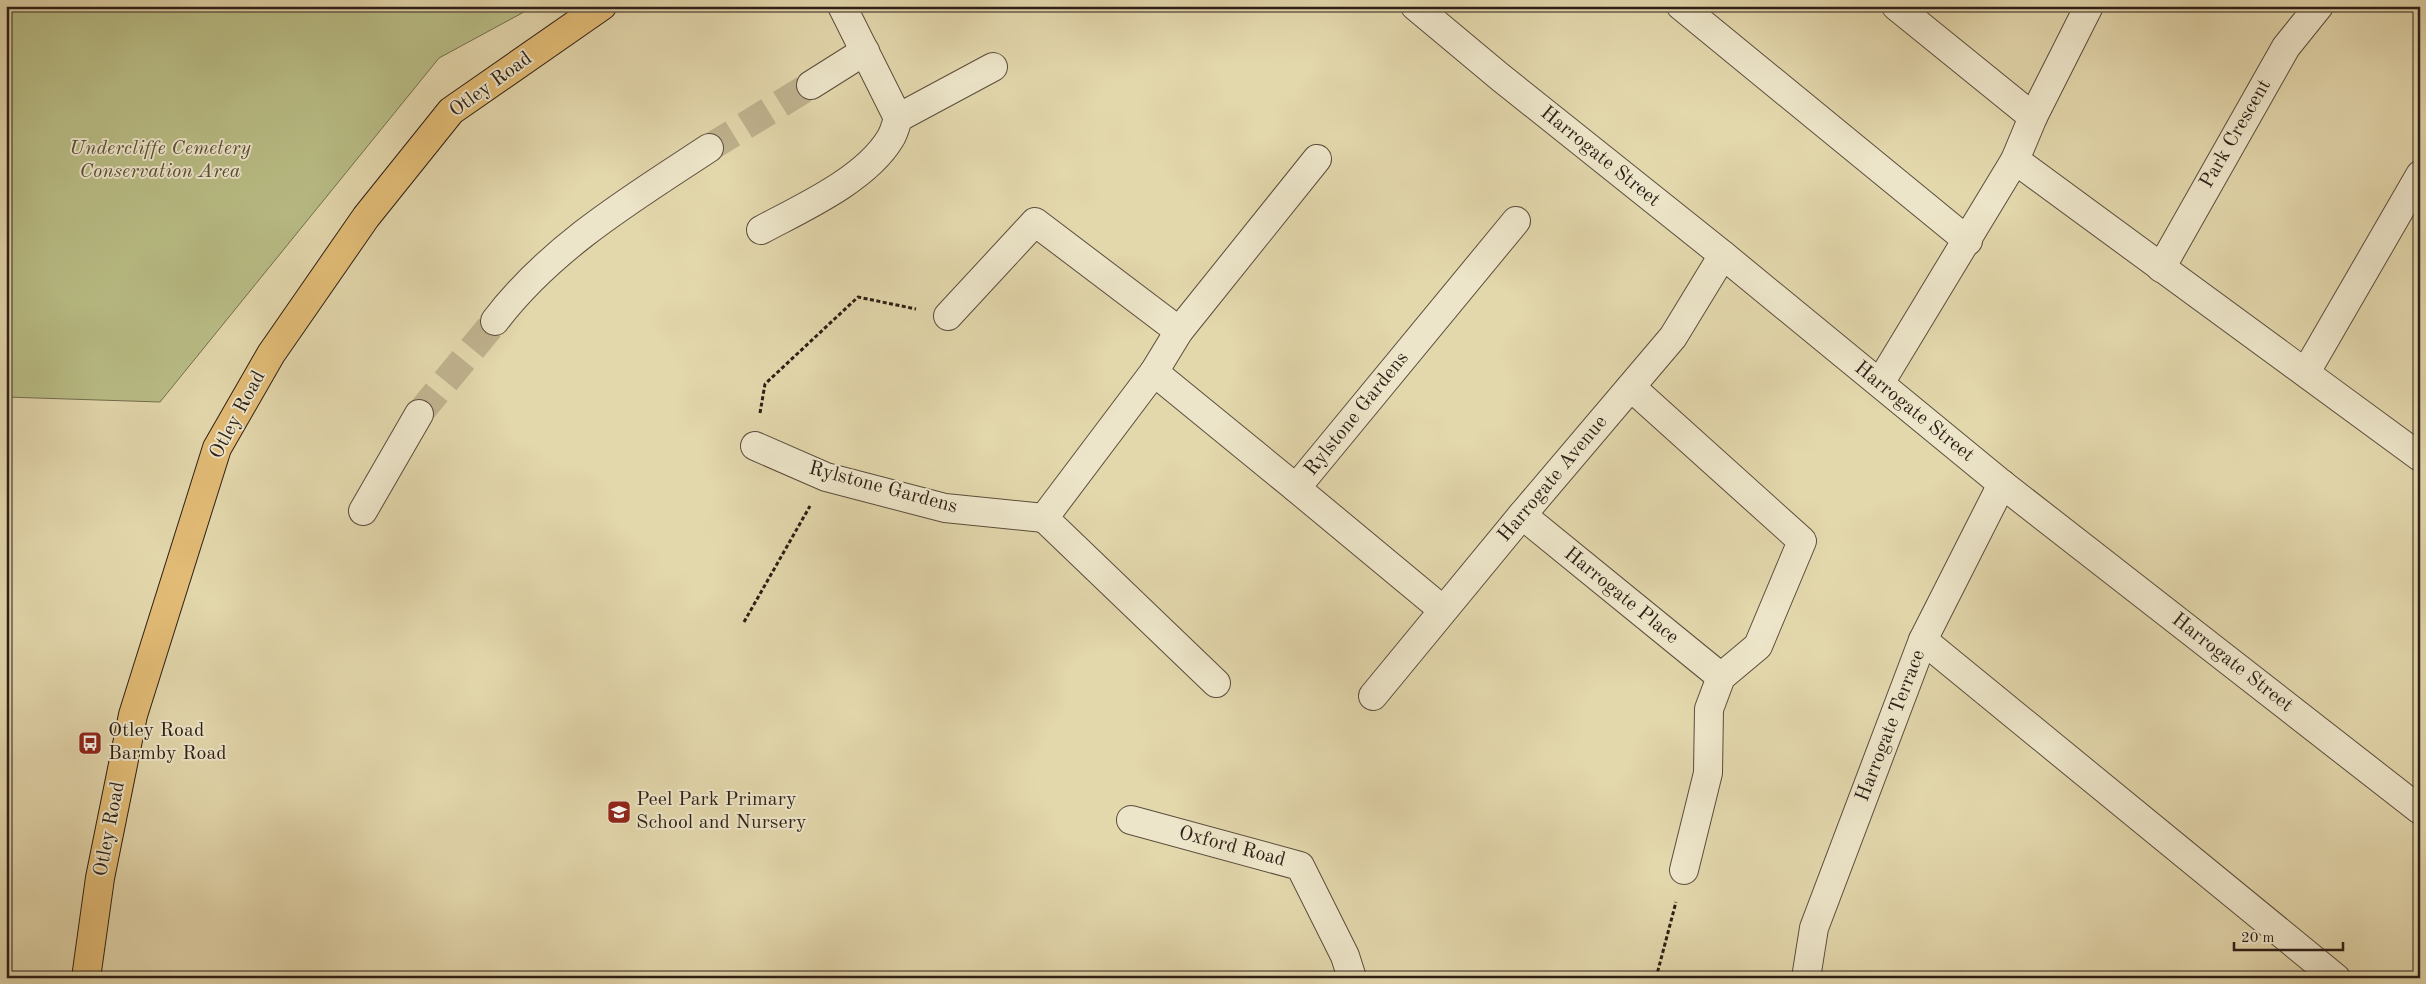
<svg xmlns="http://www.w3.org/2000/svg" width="2426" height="984" viewBox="0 0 2426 984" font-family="'Old Standard TT',serif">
<rect width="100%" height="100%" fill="#e3d7ac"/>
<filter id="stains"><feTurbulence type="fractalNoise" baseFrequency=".004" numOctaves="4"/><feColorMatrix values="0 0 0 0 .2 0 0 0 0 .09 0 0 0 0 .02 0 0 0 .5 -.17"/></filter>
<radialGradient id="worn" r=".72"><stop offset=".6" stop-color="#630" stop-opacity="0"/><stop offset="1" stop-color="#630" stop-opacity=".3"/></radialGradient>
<path fill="#b9bd86" stroke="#736e4e" d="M6 6H535L439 58 160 402 6 397Z"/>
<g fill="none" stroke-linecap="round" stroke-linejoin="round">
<g stroke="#bfb28e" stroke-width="28" stroke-dasharray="28 14" stroke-linecap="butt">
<path d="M709 148 811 85"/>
<path d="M419 414 495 321"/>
</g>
<g stroke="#5a4d3c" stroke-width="30">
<g id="minor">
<path d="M1415 6 1500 77 1723 255 2002 484 2420 810"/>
<path d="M1681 6 1968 241"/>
<path d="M1896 6 2033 117"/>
<path d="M811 85 865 51"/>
<path d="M898 118 993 67"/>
<path d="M2015 160 2033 117 2089 6"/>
<path d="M761 230C802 208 865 180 890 139 894 133 896 125 898 118L842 6"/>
<path d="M2161 268 2286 47 2319 6"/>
<path d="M948 316 1035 222 1179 331"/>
<path d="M495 321C551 247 633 198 709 148"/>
<path d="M1154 372 1179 331 1317 159"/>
<path d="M2306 372 2420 175"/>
<path d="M1880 383 2015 160 2420 457"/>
<path d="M1631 387 1802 541 1758 646 1721 677 1709 709 1708 773 1684 870"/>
<path d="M755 446 826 477 945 508 1044 518"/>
<path d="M1296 488 1443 610"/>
<path d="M363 511 419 414"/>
<path d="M1522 515 1721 677"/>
<path d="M1923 640 2336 978"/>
<path d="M1216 683 1044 518 1154 372 1296 488 1516 221"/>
<path d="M1373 696 1522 515 1673 337 1723 255"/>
<path d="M1131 820 1300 866 1345 956 1352 978"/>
<path d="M1806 978 1814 928 1923 640 2002 484"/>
</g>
</g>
<g stroke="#2d1f16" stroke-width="30">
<path id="major" d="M86 978 100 878 133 715 217 448 271 354 366 217 451 111 602 6"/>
</g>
<g stroke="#2d1f16" stroke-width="3" stroke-dasharray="4 2.5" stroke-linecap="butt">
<path d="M760 413 765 384 858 297 916 309"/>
<path d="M744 622 810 506"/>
<path d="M1656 978 1676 902"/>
</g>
<use href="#minor" stroke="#ede5c9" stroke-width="28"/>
<use href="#major" stroke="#e2bc76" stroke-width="28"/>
</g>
<defs>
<g id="bus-square" transform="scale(1.25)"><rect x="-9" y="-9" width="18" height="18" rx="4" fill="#8f2418" stroke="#ede5c9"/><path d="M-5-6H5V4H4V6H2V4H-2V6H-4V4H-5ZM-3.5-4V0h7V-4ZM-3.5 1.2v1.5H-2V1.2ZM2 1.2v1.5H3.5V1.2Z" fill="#fff"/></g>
<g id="school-square" transform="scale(1.25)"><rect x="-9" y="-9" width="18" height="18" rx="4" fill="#8f2418" stroke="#ede5c9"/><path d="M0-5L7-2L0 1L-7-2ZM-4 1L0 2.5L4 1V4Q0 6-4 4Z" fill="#fff"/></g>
</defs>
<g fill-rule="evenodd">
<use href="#bus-square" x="90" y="743"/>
<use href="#school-square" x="619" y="812"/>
</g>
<g text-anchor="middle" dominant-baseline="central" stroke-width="4" stroke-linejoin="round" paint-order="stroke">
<g font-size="20" fill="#2d1f16" stroke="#ede5c9">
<text transform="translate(491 85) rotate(-36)">Otley Road</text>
<text transform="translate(2236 134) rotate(-60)">Park Crescent</text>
<text transform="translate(1600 157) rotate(39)">Harrogate Street</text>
<text transform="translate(1914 412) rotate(39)">Harrogate Street</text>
<text transform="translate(1357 414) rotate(-51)">Rylstone Gardens</text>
<text transform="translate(238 415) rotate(-62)">Otley Road</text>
<text transform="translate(1553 479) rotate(-50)">Harrogate Avenue</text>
<text transform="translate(883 488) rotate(15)">Rylstone Gardens</text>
<text transform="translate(1621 596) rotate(39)">Harrogate Place</text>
<text transform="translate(2232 663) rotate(38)">Harrogate Street</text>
<text transform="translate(1891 726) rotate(-69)">Harrogate Terrace</text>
<text transform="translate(110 829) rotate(-79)">Otley Road</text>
<text transform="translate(1232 847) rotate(15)">Oxford Road</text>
</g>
<g font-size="20" font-style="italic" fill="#574e38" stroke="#ede5c9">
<text x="160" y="149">Undercliffe Cemetery<tspan x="160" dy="23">Conservation Area</tspan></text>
</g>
<g font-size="20" fill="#2d1f16" stroke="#ede5c9" text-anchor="start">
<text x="108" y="731">Otley Road<tspan x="108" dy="23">Barmby Road</tspan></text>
<text x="636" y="800">Peel Park Primary<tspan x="636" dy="23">School and Nursery</tspan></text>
</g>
</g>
<rect width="2426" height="984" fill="none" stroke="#e3d7ac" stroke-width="25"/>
<rect x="8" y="8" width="2411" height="969" fill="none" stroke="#2d1f16" stroke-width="2.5"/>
<rect x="12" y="12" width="2401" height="959" fill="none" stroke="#2d1f16"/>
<path d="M2234 942v8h109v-8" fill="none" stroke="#2d1f16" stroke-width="2.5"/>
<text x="2241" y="942" font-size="15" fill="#2d1f16" stroke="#ede5c9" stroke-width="4" paint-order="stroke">20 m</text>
<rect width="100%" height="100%" filter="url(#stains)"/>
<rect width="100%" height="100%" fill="url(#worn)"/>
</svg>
